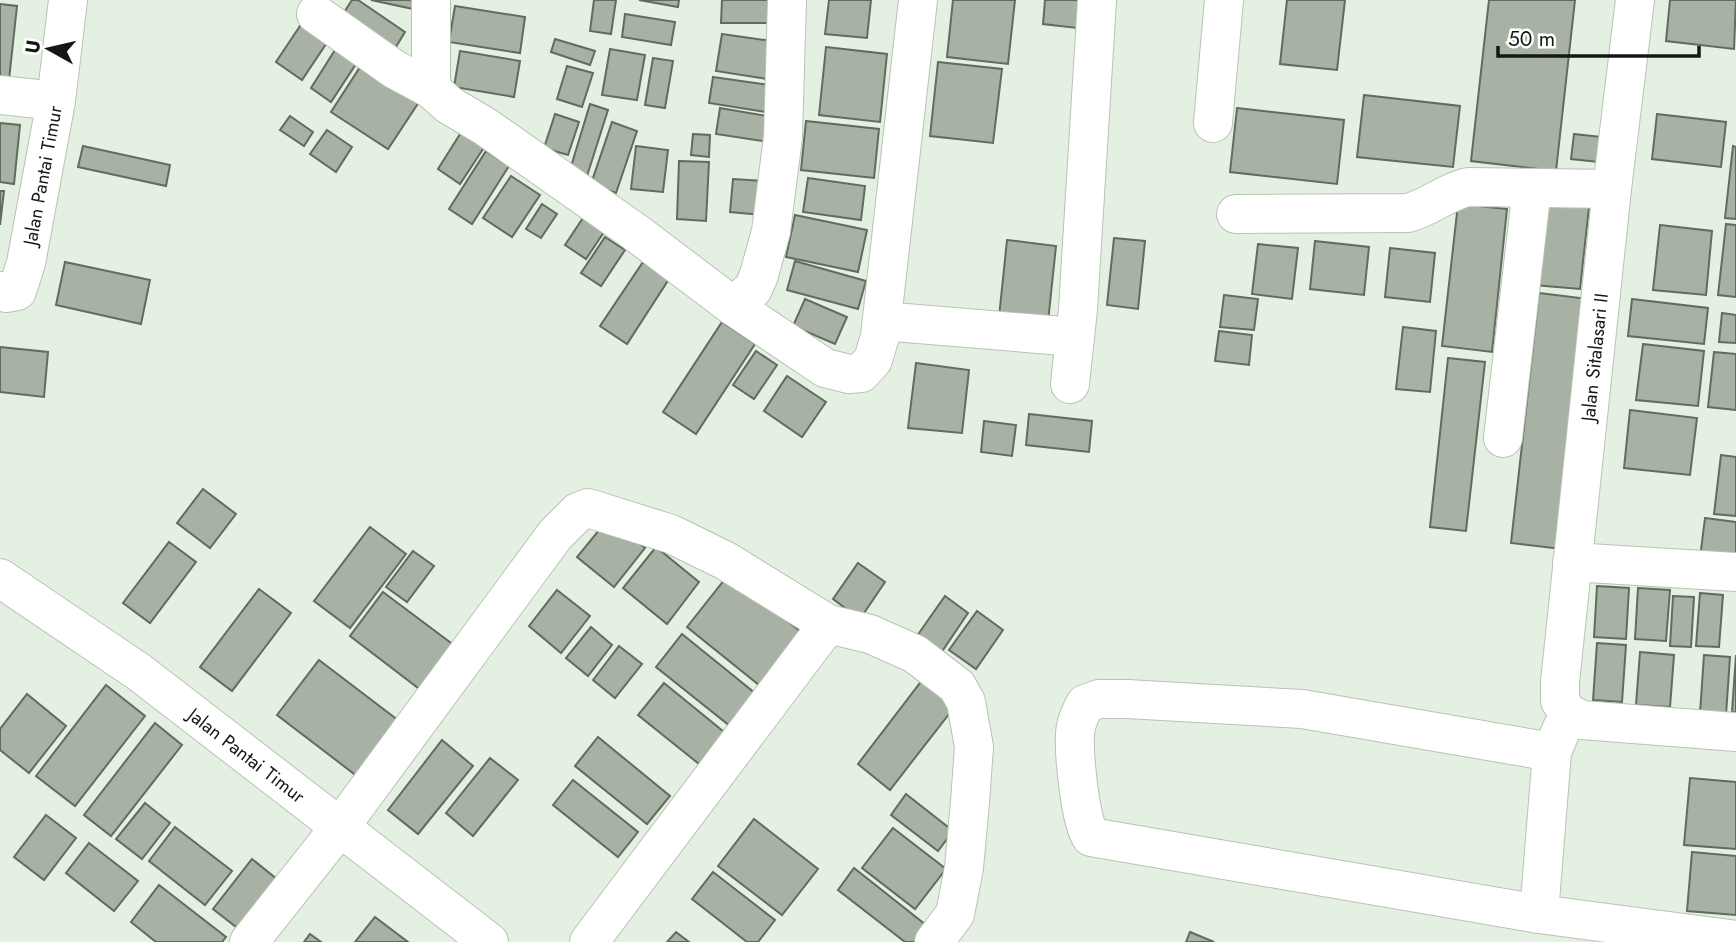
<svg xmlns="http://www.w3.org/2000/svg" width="1736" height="942" viewBox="0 0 1736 942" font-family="Jost,sans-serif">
<rect width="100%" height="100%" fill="#e4f0e1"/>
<g fill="#a7b2a4" stroke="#616c5e" stroke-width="2">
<path d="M352 0H358L405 32 391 55 339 20Z"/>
<path d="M371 0H415L413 9Z"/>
<path d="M594 0H616L611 34 590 31Z"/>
<path d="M639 0H679L678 7Z"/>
<path d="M722 0H778V23H721Z"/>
<path d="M829 0H871L867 38 825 34Z"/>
<path d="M953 0H1015L1008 64 947 57Z"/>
<path d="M1045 0H1079L1077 28 1043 24Z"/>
<path d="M1287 0H1345L1337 70 1280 64Z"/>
<path d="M1489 0H1575L1556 171 1471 161Z"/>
<path d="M1670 0H1736L1734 49 1666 41Z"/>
<path d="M0 4 17 6 9 80 0 79Z"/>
<path d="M455 6 525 17 520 53 449 42Z"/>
<path d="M625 14 675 22 671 45 622 37Z"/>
<path d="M304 20 330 38 302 80 276 62Z"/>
<path d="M722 34 779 42 773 80 716 71Z"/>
<path d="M555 39 595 51 590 65 551 52Z"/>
<path d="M826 47 887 54 880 122 819 115Z"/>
<path d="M610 49 645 55 637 100 602 95Z"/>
<path d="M335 50 356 64 331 102 311 88Z"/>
<path d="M460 51 520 61 514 97 454 87Z"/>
<path d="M653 58 673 61 665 108 645 105Z"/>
<path d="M938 62 1002 69 993 143 930 136Z"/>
<path d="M362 64 419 102 388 149 331 112Z"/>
<path d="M567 66 593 73 582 107 557 99Z"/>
<path d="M713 77 770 85 766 112 709 103Z"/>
<path d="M1364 95 1460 106 1453 167 1357 157Z"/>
<path d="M590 104 608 110 587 176 570 170Z"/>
<path d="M720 108 773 117 769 142 716 134Z"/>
<path d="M1237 108 1344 120 1337 184 1230 172Z"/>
<path d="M555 114 579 122 568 155 544 148Z"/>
<path d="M1657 114 1726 122 1721 167 1652 159Z"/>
<path d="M290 116 313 132 304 146 280 130Z"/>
<path d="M806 121 879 129 874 178 801 170Z"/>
<path d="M612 122 637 131 616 193 591 184Z"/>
<path d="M0 123 20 125 14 184 0 182Z"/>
<path d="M327 130 352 147 336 172 310 154Z"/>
<path d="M462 131 485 146 460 184 438 169Z"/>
<path d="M693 134 710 135 709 157 691 155Z"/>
<path d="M1574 134 1610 138 1608 163 1571 159Z"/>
<path d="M83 146 170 165 166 186 78 167Z"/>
<path d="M636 146 668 150 663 192 631 189Z"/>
<path d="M1733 146 1736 147V219L1725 218Z"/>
<path d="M486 151 509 166 472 224 449 209Z"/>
<path d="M679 161 709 162 706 221 677 219Z"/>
<path d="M511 176 540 195 512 237 483 218Z"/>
<path d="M808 178 865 186 861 220 803 212Z"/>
<path d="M733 179 765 181 762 215 730 212Z"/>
<path d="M0 191H4L0 225Z"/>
<path d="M1543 202 1589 207 1580 289 1534 285Z"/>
<path d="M542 204 557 214 541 238 526 229Z"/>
<path d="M1458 204 1507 209 1492 352 1442 346Z"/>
<path d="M795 215 867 230 858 272 786 257Z"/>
<path d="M583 218 604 232 586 259 565 245Z"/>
<path d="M1726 224 1736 225V297L1718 295Z"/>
<path d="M1660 225 1712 231 1706 295 1653 290Z"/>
<path d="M605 237 625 250 601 286 581 273Z"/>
<path d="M1114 238 1145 241 1138 309 1107 305Z"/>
<path d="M1007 240 1056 246 1048 322 999 317Z"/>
<path d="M1315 241 1369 247 1364 295 1310 289Z"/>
<path d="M1258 244 1298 248 1292 299 1252 294Z"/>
<path d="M1390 248 1435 253 1430 302 1385 297Z"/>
<path d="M795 261 866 281 858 309 787 290Z"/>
<path d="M65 262 150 280 141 324 56 305Z"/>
<path d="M643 262 669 279 627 344 600 326Z"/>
<path d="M1539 293 1589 299 1561 549 1511 543Z"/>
<path d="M1224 295 1258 299 1254 330 1220 327Z"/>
<path d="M805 299 847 317 835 344 793 326Z"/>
<path d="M1632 299 1708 308 1704 344 1628 336Z"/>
<path d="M1722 313 1736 315V343L1719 342Z"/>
<path d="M722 322 755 344 696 434 663 412Z"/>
<path d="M1403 327 1436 331 1430 392 1396 389Z"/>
<path d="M1219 331 1252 335 1249 365 1215 361Z"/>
<path d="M1643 344 1704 351 1698 406 1636 400Z"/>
<path d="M0 347 48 352 44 397 0 392Z"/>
<path d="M756 351 777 365 754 399 733 385Z"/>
<path d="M1714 352 1736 354V410L1708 407Z"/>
<path d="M1448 358 1485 362 1466 531 1430 527Z"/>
<path d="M916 363 969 370 962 433 908 428Z"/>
<path d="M787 376 826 402 802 437 764 411Z"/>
<path d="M1630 410 1697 418 1690 475 1624 468Z"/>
<path d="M1029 414 1092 421 1089 452 1026 445Z"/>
<path d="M984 421 1016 425 1012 456 981 452Z"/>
<path d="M1721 455 1736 457V516L1714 514Z"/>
<path d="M203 489 236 514 210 548 177 523Z"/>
<path d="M609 518 645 548 614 587 577 557Z"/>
<path d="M1705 518 1736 522V562L1700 558Z"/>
<path d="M370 527 406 554 350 628 314 601Z"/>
<path d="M169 542 196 562 150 623 123 603Z"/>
<path d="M656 547 699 582 667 624 623 588Z"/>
<path d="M413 551 434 566 407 602 386 587Z"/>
<path d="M858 563 885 582 860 619 833 599Z"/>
<path d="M729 574 801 632 759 685 687 627Z"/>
<path d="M1597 586 1629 588 1626 639 1594 637Z"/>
<path d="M1638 588 1670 590 1666 641 1635 639Z"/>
<path d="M259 589 291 613 232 691 200 667Z"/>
<path d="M557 590 590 616 561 653 529 626Z"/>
<path d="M383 592 455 646 422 691 350 636Z"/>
<path d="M1700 593 1723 595 1719 647 1696 646Z"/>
<path d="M945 596 968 613 941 653 917 636Z"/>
<path d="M1673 596 1694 597 1691 647 1670 646Z"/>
<path d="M977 611 1003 630 976 669 949 650Z"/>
<path d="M591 627 612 645 588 676 566 658Z"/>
<path d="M682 634 761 698 735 730 656 667Z"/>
<path d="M1597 643 1626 645 1622 702 1593 700Z"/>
<path d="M619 646 642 664 615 698 593 680Z"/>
<path d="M1640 652 1674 655 1670 707 1636 705Z"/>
<path d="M1704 655 1730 657 1726 715 1700 713Z"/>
<path d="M1736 655V712H1732Z"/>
<path d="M319 660 403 724 362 780 277 715Z"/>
<path d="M923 679 956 705 890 790 858 764Z"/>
<path d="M664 683 724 732 699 764 638 715Z"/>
<path d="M106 685 145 716 75 806 36 776Z"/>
<path d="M27 694 66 726 29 773 0 750V729Z"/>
<path d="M155 723 182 745 111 836 84 815Z"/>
<path d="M598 737 670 796 647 824 575 766Z"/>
<path d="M442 740 473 766 418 834 388 810Z"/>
<path d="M490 758 518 780 473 836 446 813Z"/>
<path d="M1690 778 1736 782V849L1684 845Z"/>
<path d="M573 780 638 832 618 857 553 805Z"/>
<path d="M906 794 953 831 938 851 891 815Z"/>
<path d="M145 803 170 823 142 859 116 839Z"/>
<path d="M46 815 76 838 44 880 14 857Z"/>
<path d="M754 819 818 869 782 915 718 866Z"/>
<path d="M175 827 232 871 205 905 149 861Z"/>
<path d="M893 828 946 869 915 909 862 868Z"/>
<path d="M89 843 138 881 114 911 66 873Z"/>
<path d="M1692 852 1736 856V915L1687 911Z"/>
<path d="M252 859 283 884 245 934 213 909Z"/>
<path d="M854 868 931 929 921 942H905L838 890Z"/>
<path d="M713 872 775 920 758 942H747L692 899Z"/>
<path d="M159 885 226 937 222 942H156L131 922Z"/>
<path d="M375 917 408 942H355Z"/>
<path d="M676 932 689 942H667Z"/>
<path d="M1190 932 1214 942H1186Z"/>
<path d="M310 934 321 942H304Z"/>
</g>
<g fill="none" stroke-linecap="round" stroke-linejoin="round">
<g stroke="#b8c3b4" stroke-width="40">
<g id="minor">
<path d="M431 0V89"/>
<path d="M316 14 394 69 431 89 449 105 486 127 635 232 733 306 825 368 849 374 861 373 873 360 880 336 918 0"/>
<path d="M0 95 56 101"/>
<path d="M1213 123 1224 0"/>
<path d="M1236 214 1408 213C1430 207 1446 192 1468 187L1612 189"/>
<path id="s1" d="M0 291 6 293 17 291 26 263 56 101 68 0"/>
<path d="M733 306 753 289 759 275 771 231 783 137 787 0"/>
<path d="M882 321 1075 337"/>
<path d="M1070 384 1078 309 1097 0"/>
<path d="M1503 438 1532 188"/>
<path d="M1572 562 1736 572"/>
<path id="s2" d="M0 578 139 672 489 942"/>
<path id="s3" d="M1568 713 1560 701V682L1612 189 1635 0"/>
<path d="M1568 713 1582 720 1736 732"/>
<path d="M1552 752 1302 709 1127 699H1099L1085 704C1080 714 1075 724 1075 735 1074 755 1080 822 1091 837L1539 914 1736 940"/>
<path d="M1539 914 1552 752 1562 728"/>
<path d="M249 942 340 827 555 535 578 512 588 508 671 534 726 561 828 624 870 634 915 654 957 686 966 702 974 747 970 802 964 868 955 914 934 942"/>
<path d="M589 942 828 624"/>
</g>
</g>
<use href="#minor" stroke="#fff" stroke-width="38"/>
</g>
<g text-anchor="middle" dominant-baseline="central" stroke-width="6" stroke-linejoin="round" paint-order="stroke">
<g font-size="19" fill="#141812" stroke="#fff">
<text stroke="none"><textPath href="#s1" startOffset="136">Jalan Pantai Timur</textPath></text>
<text stroke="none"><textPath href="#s3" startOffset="360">Jalan Sitalasari II</textPath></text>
<text stroke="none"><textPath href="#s2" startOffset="304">Jalan Pantai Timur</textPath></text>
</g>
</g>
<g transform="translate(49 49) rotate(278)" stroke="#ffffff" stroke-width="5" paint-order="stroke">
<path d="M0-5L12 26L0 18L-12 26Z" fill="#141812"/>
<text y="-10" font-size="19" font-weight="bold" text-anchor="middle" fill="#141812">U</text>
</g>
<path d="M1498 46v10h201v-10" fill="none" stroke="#141812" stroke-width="3.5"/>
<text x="1508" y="46" font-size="21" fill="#141812" stroke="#ffffff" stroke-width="5" paint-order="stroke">50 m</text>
</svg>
